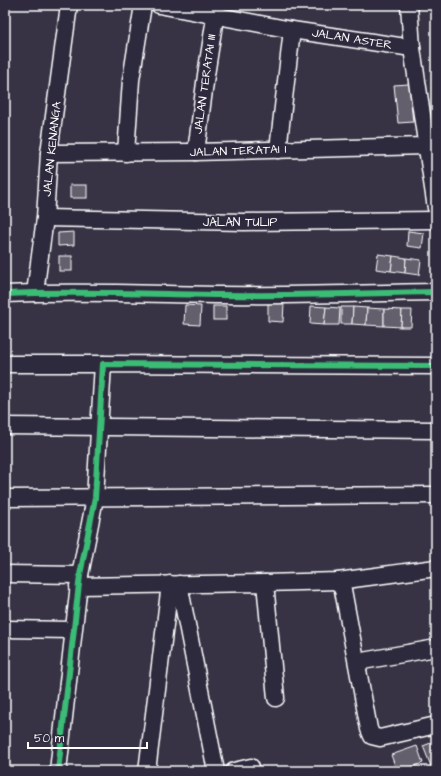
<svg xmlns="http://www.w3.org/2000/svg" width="441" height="776" viewBox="0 0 441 776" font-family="'Architects Daughter',sans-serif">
<rect width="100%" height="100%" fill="#373345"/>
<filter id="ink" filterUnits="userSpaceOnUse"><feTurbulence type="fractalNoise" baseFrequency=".025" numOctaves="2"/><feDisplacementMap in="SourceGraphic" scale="8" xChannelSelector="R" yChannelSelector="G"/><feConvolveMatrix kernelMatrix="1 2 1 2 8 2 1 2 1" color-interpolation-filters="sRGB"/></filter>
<g filter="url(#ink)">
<g fill="#635f6d" stroke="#fff">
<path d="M409 84 413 122 398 123 394 85Z"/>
<rect x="70" y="185" width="17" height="13"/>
<path d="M408 231 424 233 422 248 407 246Z"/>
<path d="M74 232V245L58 246V233Z"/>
<path d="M378 254 393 256 391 271 376 269Z"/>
<rect x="59" y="256" width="13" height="15"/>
<path d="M393 256 406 258 405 273 391 271Z"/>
<path d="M406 258 421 260 419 275 405 273Z"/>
<path d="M268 302 284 303 283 322 268 321Z"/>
<path d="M185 305 201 306 200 325 184 324Z"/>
<rect x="213" y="306" width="13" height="14"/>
<path d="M311 306 326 307 324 325 310 324Z"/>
<path d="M326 307 340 308 339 325H324Z"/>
<path d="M341 307H353L352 324H341Z"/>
<path d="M353 307 367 308 366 325 352 324Z"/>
<path d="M367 308 384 309V326L366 325Z"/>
<path d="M384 309 402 310 401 327 384 326Z"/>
<path d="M402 310H412L411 327H401Z"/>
<path d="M436 741V771H433L423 746Z"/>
<path d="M417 746 423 763 400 771H397L391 755Z"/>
<path d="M394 766 395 771H375Z"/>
</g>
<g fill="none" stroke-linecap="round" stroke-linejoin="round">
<g stroke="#fff" stroke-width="19">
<g id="street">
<path d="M159 5 292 30 412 48"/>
<path d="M409 5 412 48 436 208"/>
<path d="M278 150 292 30"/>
<path d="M196 152 206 75 217 5"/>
<path d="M49 153 196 152 426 146"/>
<path d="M126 153 131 80 143 5"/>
<path d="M45 218 244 222 436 220"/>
<path d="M35 293 45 218 49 153 69 5"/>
<path d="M5 294C77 291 149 294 220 295 292 296 364 293 436 292"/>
<path d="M5 364H103"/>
<path d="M5 426 436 430"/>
<path d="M5 498 436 495"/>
<path d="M5 574 80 575"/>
<path d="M338 581 343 590 369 729 372 736 380 738 436 725"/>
<path d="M265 583 338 581 436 568"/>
<path d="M179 584 216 771"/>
<path d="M78 586 265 583 276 698"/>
<path d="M5 629 73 630"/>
<path d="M357 662 436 648"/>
<path d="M58 771 80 575 95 498 103 364 436 366"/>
<path d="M147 771 170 584"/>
<path d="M234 771 251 767"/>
</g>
</g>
<use href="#street" stroke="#2f2a3d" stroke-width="16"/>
<g stroke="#2f2a3d" stroke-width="8">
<g id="cycleway">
<path d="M5 294C77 291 149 294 220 295 292 296 364 293 436 292"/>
<path d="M58 771 80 575 95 498 103 364 436 366"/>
</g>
</g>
<use href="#cycleway" stroke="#3abd76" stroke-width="6"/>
</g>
</g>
<g text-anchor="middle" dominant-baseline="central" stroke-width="3" stroke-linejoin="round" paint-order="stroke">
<g font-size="12" fill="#fff" stroke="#2f2a3d">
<text transform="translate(352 39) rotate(9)">JALAN ASTER</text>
<text transform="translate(205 84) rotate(-82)">JALAN TERATAI III</text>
<text transform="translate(52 149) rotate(-84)">JALAN KENANGA</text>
<text transform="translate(238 151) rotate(-2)">JALAN TERATAI I</text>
<text x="240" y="222">JALAN TULIP</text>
</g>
</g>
<rect width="441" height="776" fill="none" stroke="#2f2a3d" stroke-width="20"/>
<rect x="10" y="10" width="421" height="756" fill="none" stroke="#fff" stroke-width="1.5" filter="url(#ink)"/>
<path d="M28 742v6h119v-6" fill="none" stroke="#ffffff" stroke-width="2"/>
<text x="34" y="742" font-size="12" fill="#ffffff" stroke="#2f2a3d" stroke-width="3" paint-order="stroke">50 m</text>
</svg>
